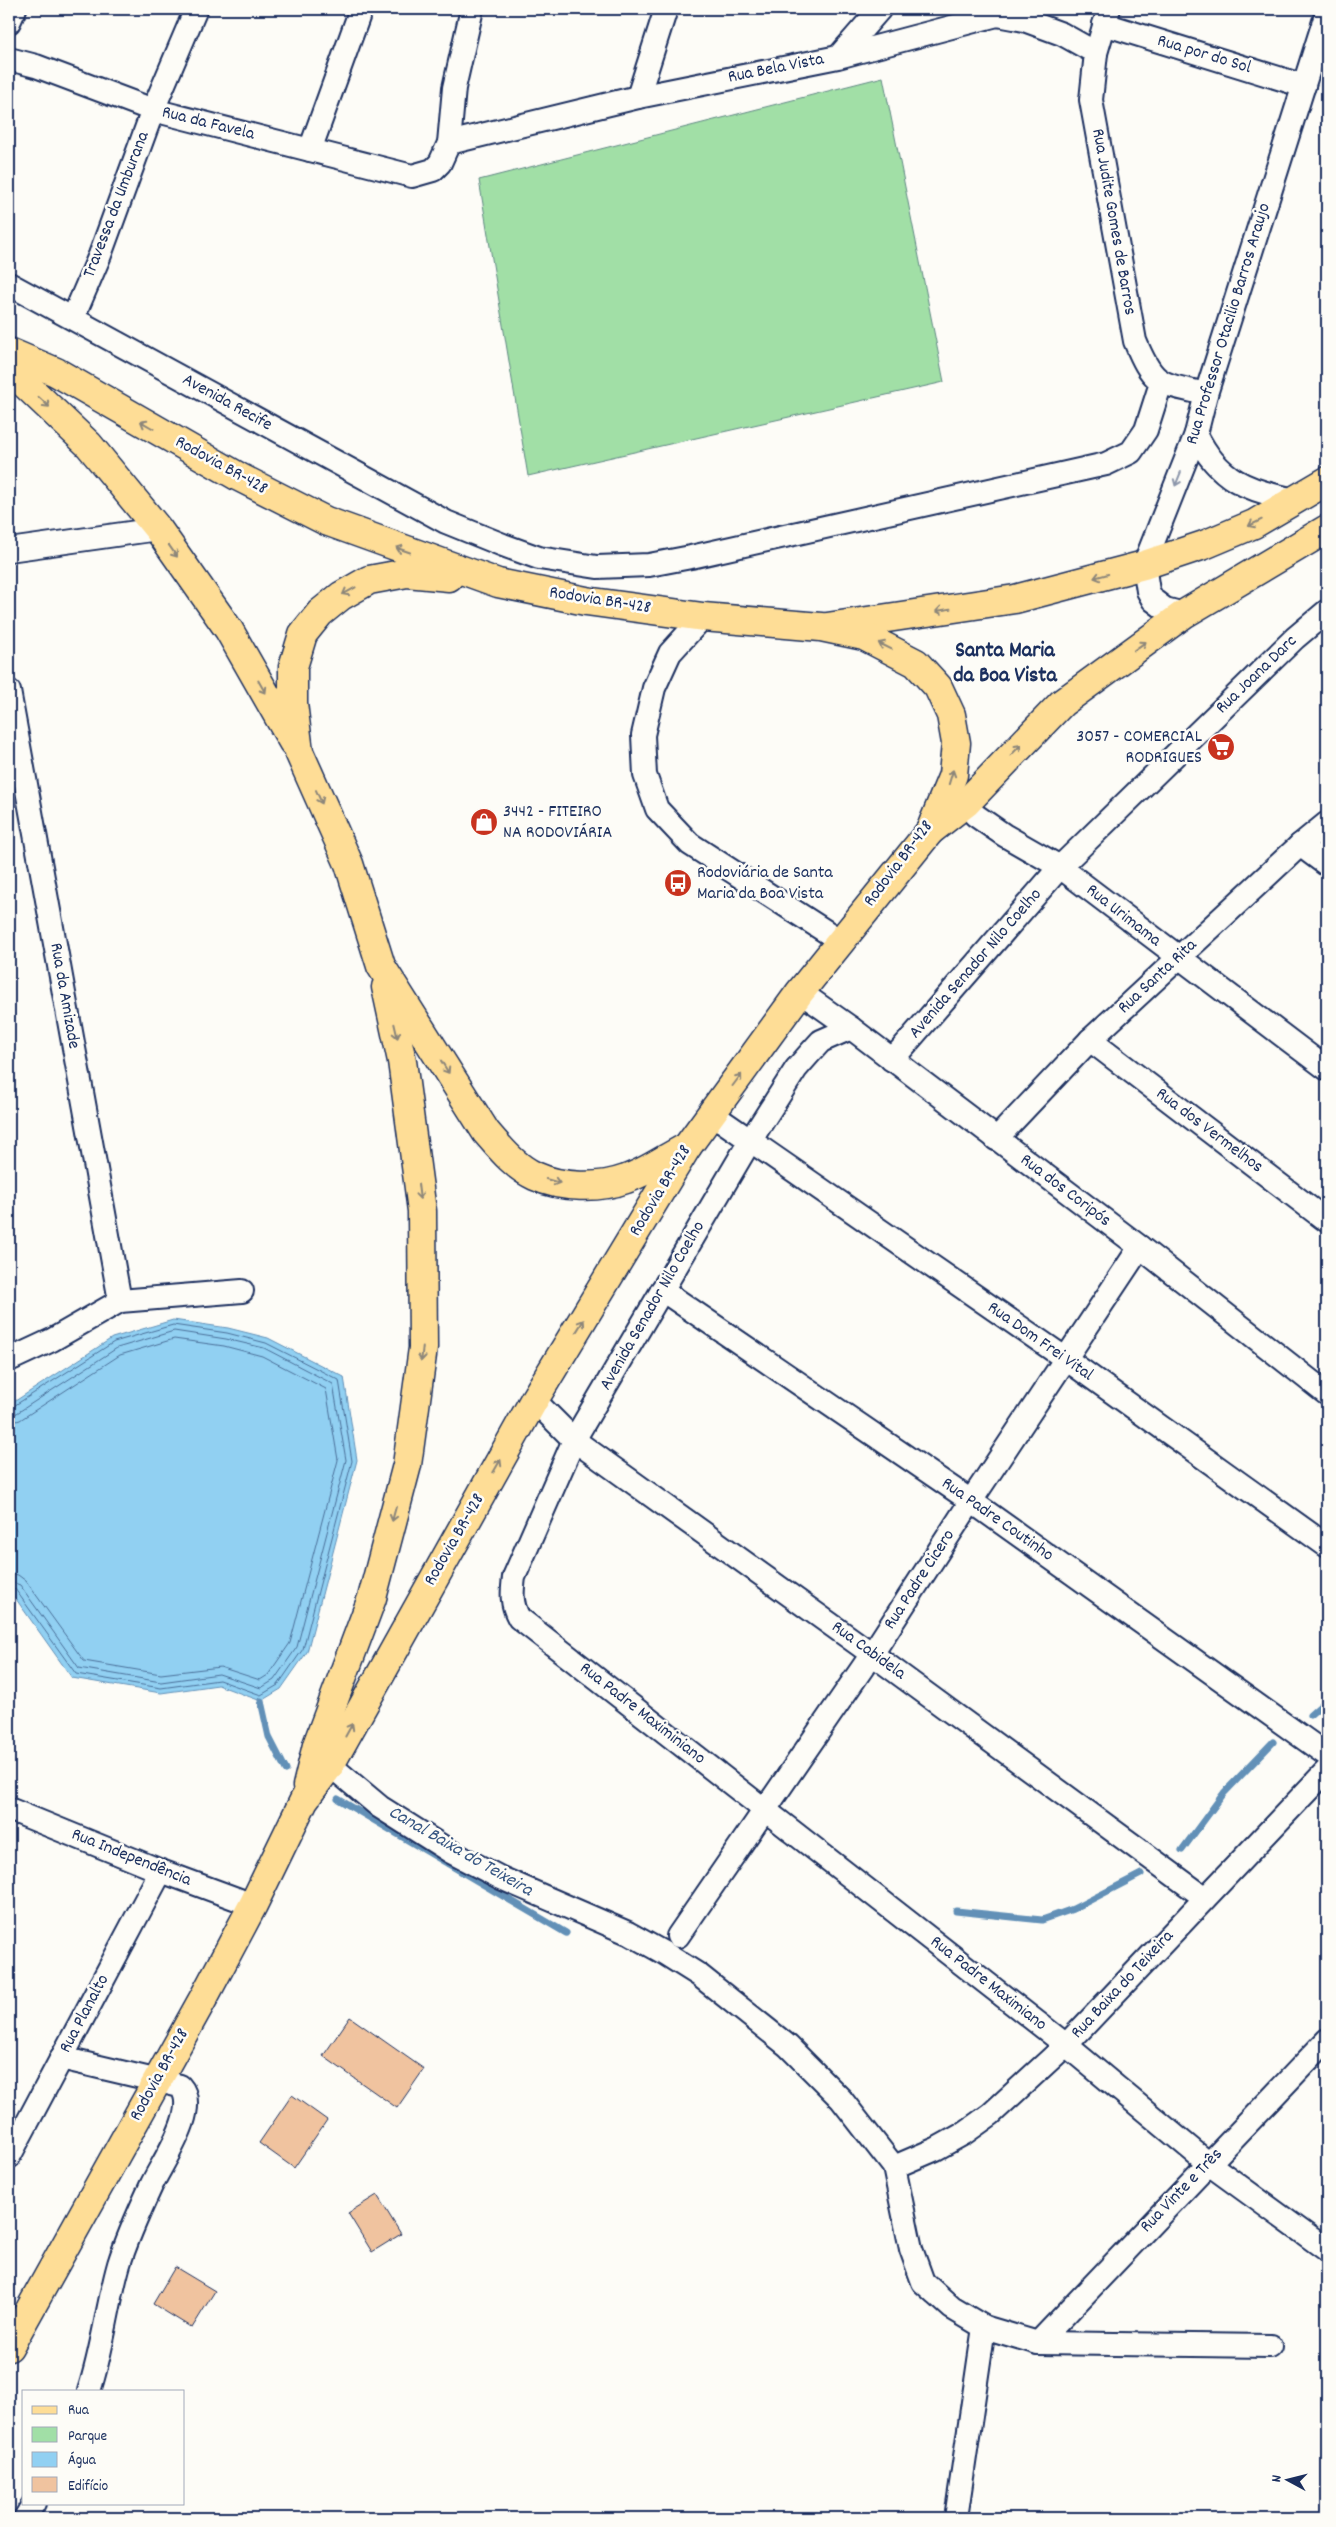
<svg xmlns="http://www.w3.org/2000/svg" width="1336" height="2527" viewBox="0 0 1336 2527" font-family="Dekko,sans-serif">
<rect width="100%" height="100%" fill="#fdfcf7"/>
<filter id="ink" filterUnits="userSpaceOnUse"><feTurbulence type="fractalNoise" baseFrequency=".02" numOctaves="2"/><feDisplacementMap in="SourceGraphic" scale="10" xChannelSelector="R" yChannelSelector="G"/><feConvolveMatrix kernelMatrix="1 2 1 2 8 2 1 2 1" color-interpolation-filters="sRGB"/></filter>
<g filter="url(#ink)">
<path fill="#a1dfa6" stroke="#5e8782" d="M883 77 944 382 528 476 479 180Z"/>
<path fill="#91d0f2" stroke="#6290b7" d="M173 1320 228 1328 268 1338 344 1377 357 1460 307 1652 281 1689 261 1701 218 1685 161 1693 72 1678 11 1592 9 1405 112 1338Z"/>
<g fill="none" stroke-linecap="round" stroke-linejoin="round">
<g stroke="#4a6f99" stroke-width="1">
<path d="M9 1409 114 1342 173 1325 227 1333 266 1343 339 1380 352 1461 303 1649 278 1685 261 1695 219 1680 161 1688 76 1674 15 1589 9 1587"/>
<path d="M9 1415 17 1413 117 1348 174 1331 226 1339 264 1348 333 1384 346 1460 297 1647 274 1680 261 1688 219 1674 161 1682 79 1668 20 1585 9 1581"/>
<path d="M9 1423 20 1420 120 1355 174 1339 224 1346 262 1356 326 1389 338 1460 290 1643 268 1675 260 1680 220 1667 161 1674 84 1661 26 1581 18 1575 9 1573"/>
</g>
<g stroke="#6290b7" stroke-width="7">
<path d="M261 1701 269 1737 286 1770"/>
<path d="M1310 1715 1327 1700"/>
<path d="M338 1799 566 1933"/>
<path d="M1182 1850 1224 1793 1273 1742"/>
<path d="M956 1911 1042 1920 1073 1909 1141 1874"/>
</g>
</g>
<g fill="#f0c39f" stroke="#1b2f5e">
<path d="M350 2017 424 2069 397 2108 323 2056Z"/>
<path d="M292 2095 327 2120 294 2168 259 2143Z"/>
<path d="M377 2195 401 2234 372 2252 348 2213Z"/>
<path d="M175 2267 215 2291 192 2328 153 2304Z"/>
</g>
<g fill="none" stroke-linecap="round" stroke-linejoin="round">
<g stroke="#1b2f5e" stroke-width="26">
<g id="minor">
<path d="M1109 9 1096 53 1091 100 1135 341C1154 387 1160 383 1206 394"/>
<path d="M9 22 15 9"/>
<path d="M1104 24 1304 86"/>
<path d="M839 56 880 9"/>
<path d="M9 59 36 66 153 110 412 176 433 170 440 163 449 143 454 88 472 9"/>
<path d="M638 97 666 9"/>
<path d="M449 143 638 97 838 57 997 15 1024 20 1062 34 1096 53"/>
<path d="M310 150 361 9"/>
<path d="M9 284 446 522 503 545 539 558 597 567 649 565 691 557 1106 464 1131 452 1146 430 1161 383"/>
<path d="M73 318 100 255 153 110 196 9"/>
<path d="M1196 434C1218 480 1248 491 1296 500"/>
<path d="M9 550 158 529"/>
<path d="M1184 614 1165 609 1153 600 1148 591 1144 565 1196 434 1206 394 1327 12"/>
<path d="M703 617 670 653 654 688 643 735 645 775 657 809 690 844 839 940"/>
<path d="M9 691 120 1301"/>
<path d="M966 803 975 815 1004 835 1060 867 1327 1069"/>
<path d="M1300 845 1327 865"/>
<path d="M800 992 851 1028 1140 1247 1327 1394"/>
<path d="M851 1028 821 1041 810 1053 796 1069 750 1141 574 1440 514 1577C512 1593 511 1604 519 1618L1066 2045 1209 2164 1327 2250"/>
<path d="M1090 1040 1327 1221"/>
<path d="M892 1060 1060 867 1295 638 1327 611"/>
<path d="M712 1114 1066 1359 1327 1546"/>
<path d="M996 1139 1090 1040 1300 845 1327 823"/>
<path d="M662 1290 971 1501 1327 1755"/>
<path d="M9 1360 52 1340 120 1301 242 1291"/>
<path d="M534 1400 574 1440 872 1654 1205 1898"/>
<path d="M330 1765 380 1807 451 1852 501 1878 628 1933 664 1953 699 1975 788 2046 841 2099 894 2167 911 2249 923 2282 952 2308 984 2327 1038 2343 1270 2346"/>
<path d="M9 1809 161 1871 253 1905"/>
<path d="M678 1936 872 1654 971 1501 1140 1247"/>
<path d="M61 2058 180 2086C201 2109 162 2162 151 2186 139 2212 127 2238 119 2264 107 2306 103 2349 89 2391"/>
<path d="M9 2157 161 1871"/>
<path d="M894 2167 936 2149 963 2134 991 2114 1066 2045 1327 1770"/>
<path d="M1038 2343 1327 2040"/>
<path d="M25 2518 34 2503"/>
<path d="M956 2518 984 2327"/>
</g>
</g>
<g stroke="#1b2f5e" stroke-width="31">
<g id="major">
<path d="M827 627 1015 599 1144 565 1204 545 1254 524 1327 481"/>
<path d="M930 831 966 803 1062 703 1184 614 1327 529"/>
</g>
</g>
<g stroke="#1b2f5e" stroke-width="31">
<g id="highway">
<path d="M9 352 56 372 239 477 326 521 498 583 586 601 703 617 821 627 864 636 916 663 938 687 951 715 956 743 953 775 930 831 800 992 687 1147 534 1400 330 1765 304 1800 253 1905 204 1997 9 2347"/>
<path d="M9 369 89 445 158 529 229 630 293 742"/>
<path d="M449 577 407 573 369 580 341 596 320 613 303 634 293 667V703L299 752 349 864 381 966 486 1132C500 1148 515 1167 535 1176 561 1188 599 1189 626 1179 647 1172 667 1157 687 1147"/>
<path d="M307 1786 317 1745 372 1598 407 1465 423 1348 422 1211 402 1061 386 987"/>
</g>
</g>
<use href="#minor" stroke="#fdfcf7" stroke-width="22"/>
<use href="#major" stroke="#fedd96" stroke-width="28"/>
<use href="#highway" stroke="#fedd96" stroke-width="28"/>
</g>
<defs><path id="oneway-shaft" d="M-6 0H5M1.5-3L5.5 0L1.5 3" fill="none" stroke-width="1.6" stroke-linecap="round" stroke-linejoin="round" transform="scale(1.25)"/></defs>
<g stroke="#8c867a">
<use href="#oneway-shaft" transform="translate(44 402) rotate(43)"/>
<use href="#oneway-shaft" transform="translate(147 425) rotate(-150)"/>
<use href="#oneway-shaft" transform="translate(1255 523) rotate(154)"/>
<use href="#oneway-shaft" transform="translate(403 550) rotate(-161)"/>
<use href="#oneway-shaft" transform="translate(173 551) rotate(55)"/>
<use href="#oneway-shaft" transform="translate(1101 576) rotate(165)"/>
<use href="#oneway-shaft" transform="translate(349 591) rotate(151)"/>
<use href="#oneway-shaft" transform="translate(943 610) rotate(171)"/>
<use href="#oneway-shaft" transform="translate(885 646) rotate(-154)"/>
<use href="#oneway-shaft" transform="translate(1140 646) rotate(-36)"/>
<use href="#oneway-shaft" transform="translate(262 687) rotate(60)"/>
<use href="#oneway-shaft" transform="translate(1016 750) rotate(-46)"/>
<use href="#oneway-shaft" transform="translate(951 777) rotate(-73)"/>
<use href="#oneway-shaft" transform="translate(319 797) rotate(66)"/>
<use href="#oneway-shaft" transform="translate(396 1031) rotate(77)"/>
<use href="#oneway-shaft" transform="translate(445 1067) rotate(58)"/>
<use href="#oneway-shaft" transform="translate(737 1080) rotate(-53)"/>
<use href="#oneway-shaft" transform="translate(553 1181) rotate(16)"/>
<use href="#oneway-shaft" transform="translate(419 1192) rotate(83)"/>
<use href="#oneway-shaft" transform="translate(580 1326) rotate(-58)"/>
<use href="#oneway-shaft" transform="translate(422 1354) rotate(96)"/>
<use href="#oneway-shaft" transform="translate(497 1466) rotate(-60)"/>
<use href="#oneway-shaft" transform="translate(394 1514) rotate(105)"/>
<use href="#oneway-shaft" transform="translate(349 1730) rotate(-61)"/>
</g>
<use stroke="#8c96aa" href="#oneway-shaft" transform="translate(1178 479) rotate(112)"/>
</g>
<defs>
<g id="supermarket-disc" transform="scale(1.4375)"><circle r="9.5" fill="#c8321e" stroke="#fdfcf7"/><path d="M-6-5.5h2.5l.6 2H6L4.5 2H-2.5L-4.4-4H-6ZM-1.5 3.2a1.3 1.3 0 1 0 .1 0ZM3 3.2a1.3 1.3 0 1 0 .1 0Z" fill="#fff"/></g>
<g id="shop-disc" transform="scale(1.4375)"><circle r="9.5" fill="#c8321e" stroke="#fdfcf7"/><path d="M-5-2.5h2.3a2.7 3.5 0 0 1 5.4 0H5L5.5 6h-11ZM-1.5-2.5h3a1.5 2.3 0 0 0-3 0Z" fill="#fff"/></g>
<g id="bus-disc" transform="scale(1.4375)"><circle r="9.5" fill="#c8321e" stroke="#fdfcf7"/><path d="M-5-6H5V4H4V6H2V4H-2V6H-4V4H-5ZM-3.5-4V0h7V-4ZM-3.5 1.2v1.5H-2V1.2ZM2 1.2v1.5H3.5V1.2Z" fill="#fff"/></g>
</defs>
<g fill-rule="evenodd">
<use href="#supermarket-disc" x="1221" y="747"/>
<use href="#shop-disc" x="484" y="822"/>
<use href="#bus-disc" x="678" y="883"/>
</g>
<g text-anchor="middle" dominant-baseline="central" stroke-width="5" stroke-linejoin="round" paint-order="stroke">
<g font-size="18" fill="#1b2f5e" stroke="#fdfcf7">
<text transform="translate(1204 55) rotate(17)">Rua por do Sol</text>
<text transform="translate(776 69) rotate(-11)">Rua Bela Vista</text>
<text transform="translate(208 124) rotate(14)">Rua da Favela</text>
<text transform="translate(117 205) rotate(-69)">Travessa da Umburana</text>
<text transform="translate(1113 222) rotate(80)">Rua Judite Gomes de Barros</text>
<text transform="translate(1229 324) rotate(-73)">Rua Professor Otacilio Barros Araujo</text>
<text transform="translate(227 403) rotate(29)">Avenida Recife</text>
<text transform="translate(221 466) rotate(29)">Rodovia BR-428</text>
<text transform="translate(600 601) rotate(9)">Rodovia BR-428</text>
<text transform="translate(1257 675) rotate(-44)">Rua Joana Darc</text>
<text transform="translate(899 864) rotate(-53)">Rodovia BR-428</text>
<text transform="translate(1123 916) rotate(38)">Rua Urimama</text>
<text transform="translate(976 964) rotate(-49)">Avenida Senador Nilo Coelho</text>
<text transform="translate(1158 977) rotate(-43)">Rua Santa Rita</text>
<text transform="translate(64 996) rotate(80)">Rua da Amizade</text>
<text transform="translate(1209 1131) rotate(37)">Rua dos Vermelhos</text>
<text transform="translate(661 1191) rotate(-59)">Rodovia BR-428</text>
<text transform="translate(1065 1191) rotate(37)">Rua dos Coripós</text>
<text transform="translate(653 1306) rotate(-60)">Avenida Senador Nilo Coelho</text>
<text transform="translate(1040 1342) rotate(35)">Rua Dom Frei Vital</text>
<text transform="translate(997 1520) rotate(35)">Rua Padre Coutinho</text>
<text transform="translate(455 1540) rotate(-60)">Rodovia BR-428</text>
<text transform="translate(920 1580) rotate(-57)">Rua Padre Cicero</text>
<text transform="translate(868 1651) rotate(36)">Rua Cabidela</text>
<text transform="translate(642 1714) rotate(38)">Rua Padre Maximiniano</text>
<text transform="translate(131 1858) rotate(22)">Rua Independência</text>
<text transform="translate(988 1984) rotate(38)">Rua Padre Maximiano</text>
<text transform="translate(1123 1985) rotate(-47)">Rua Baixa do Teixeira</text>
<text transform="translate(85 2014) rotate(-62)">Rua Planalto</text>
<text transform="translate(160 2075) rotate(-61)">Rodovia BR-428</text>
<text transform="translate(1182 2191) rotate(-46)">Rua Vinte e Três</text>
</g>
<g font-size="18" fill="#1b2f5e" stroke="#fdfcf7" text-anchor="start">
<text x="1202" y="737" text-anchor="end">3057 - COMERCIAL<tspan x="1202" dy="21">RODRIGUES</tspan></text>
<text x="503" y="812">3442 - FITEIRO<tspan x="503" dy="21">NA RODOVIÁRIA</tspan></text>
<text x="697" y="873">Rodoviária de Santa<tspan x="697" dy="21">Maria da Boa Vista</tspan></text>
</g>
<g font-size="19" font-style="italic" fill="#385783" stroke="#fdfcf7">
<text transform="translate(460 1852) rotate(30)">Canal Baixa do Teixeira</text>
</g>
<g font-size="22" font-weight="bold" fill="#1b2f5e" stroke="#fdfcf7">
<text x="1005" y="651">Santa Maria<tspan x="1005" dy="25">da Boa Vista</tspan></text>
</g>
</g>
<rect width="1336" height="2527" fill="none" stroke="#fdfcf7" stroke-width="30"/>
<rect x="15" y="15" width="1306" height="2497" fill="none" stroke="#1b2f5e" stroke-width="2" filter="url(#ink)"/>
<rect x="22" y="2390" width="162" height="115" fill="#fdfcf7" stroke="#a3aaba"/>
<rect x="32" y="2406" width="25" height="8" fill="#fedd96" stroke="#a3aaba"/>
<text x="68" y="2414" font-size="15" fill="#1b2f5e">Rua</text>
<rect x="32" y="2427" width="25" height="15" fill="#a1dfa6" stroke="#a3aaba"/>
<text x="68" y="2440" font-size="15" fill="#1b2f5e">Parque</text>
<rect x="32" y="2452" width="25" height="15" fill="#91d0f2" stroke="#a3aaba"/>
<text x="68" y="2464" font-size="15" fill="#1b2f5e">Água</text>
<rect x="32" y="2477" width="25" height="15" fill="#f0c39f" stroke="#a3aaba"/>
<text x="68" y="2490" font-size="15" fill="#1b2f5e">Edifício</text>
<g transform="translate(1288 2480) rotate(277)" stroke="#fdfcf7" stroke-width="4" paint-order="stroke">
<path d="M0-4L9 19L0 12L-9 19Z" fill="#1b2f5e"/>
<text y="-8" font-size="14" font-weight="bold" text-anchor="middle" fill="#1b2f5e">N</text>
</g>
</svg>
